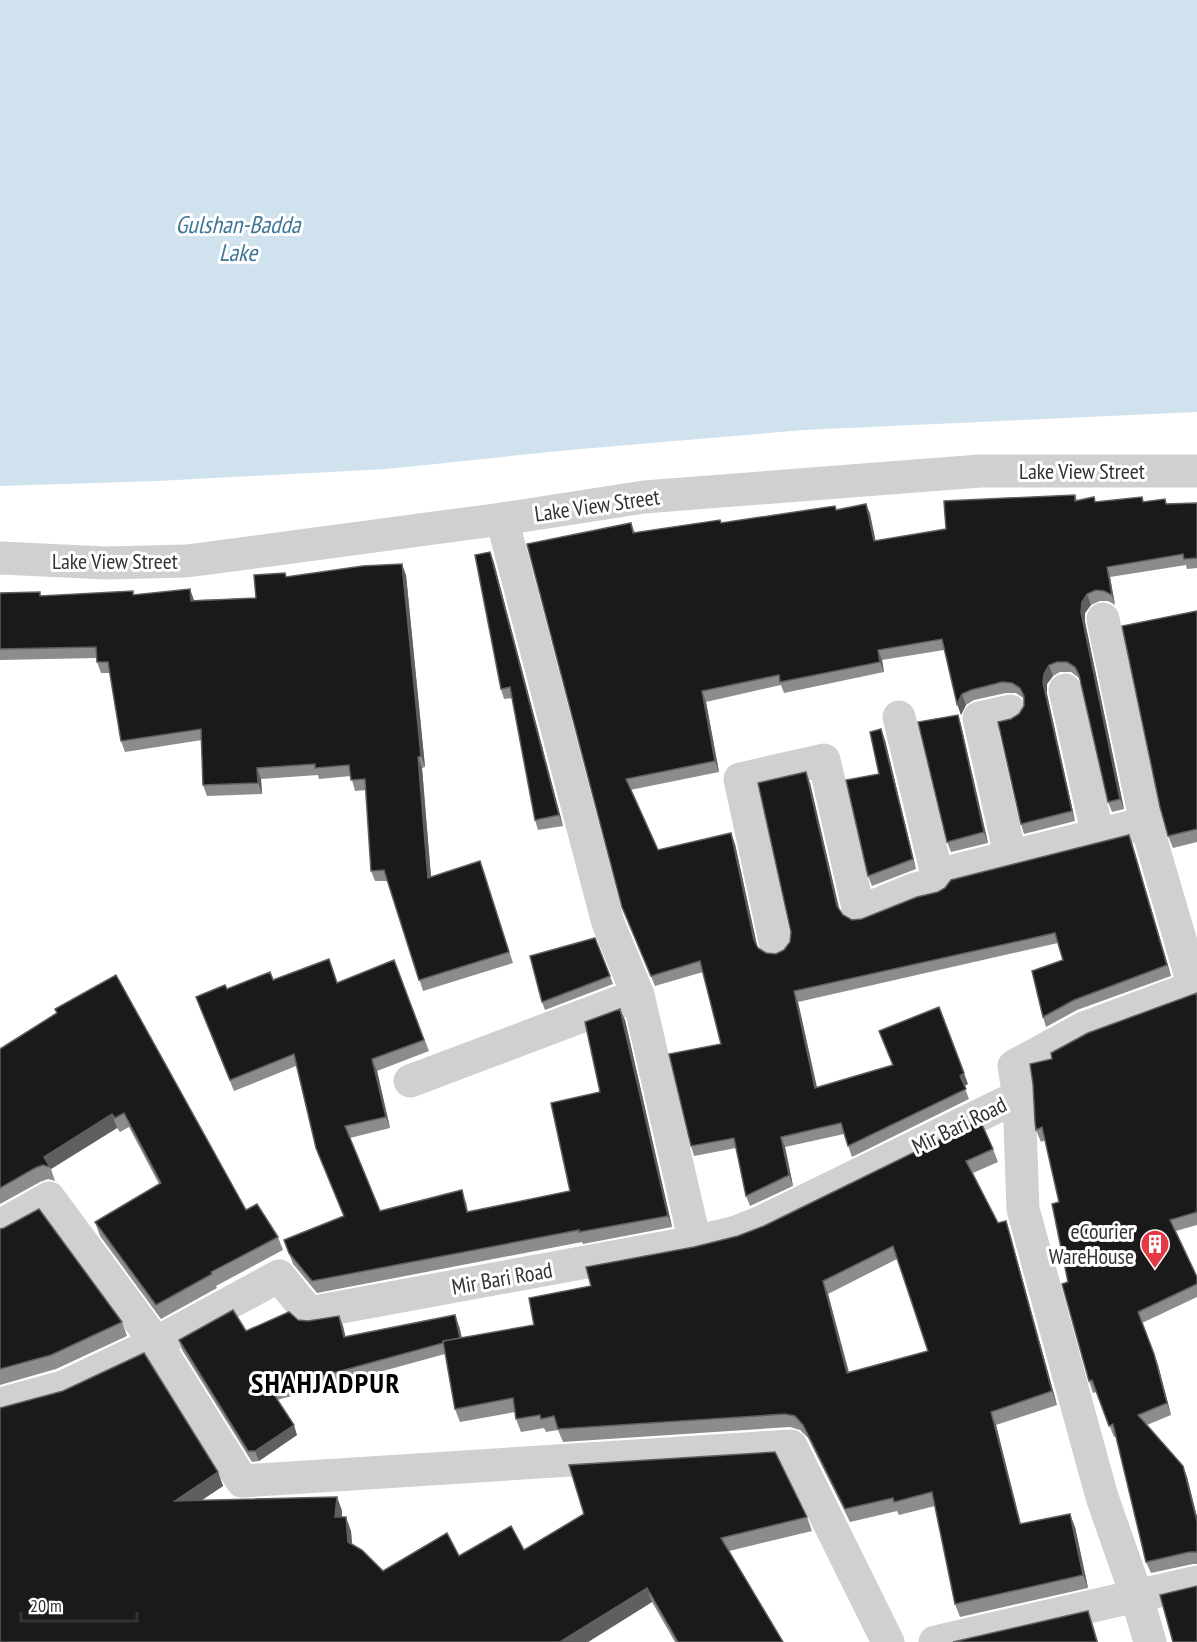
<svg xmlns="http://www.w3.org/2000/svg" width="1197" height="1642" viewBox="0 0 1197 1642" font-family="'PT Sans Narrow',sans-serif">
<rect width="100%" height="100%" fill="#fff"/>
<path fill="#cfe2ee" d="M0 0H1197V412L804 430 569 450 387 469 157 481 0 486Z"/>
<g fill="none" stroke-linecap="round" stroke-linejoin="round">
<g stroke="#d0d0d0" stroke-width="33">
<path d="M502 519 608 923 638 995 695 1242"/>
<path d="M0 558 106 563 187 561 502 519 644 497 980 471H1197"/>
<path d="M1103 619 1146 823"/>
<path d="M1065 690 1098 836"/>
<path d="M1010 711 979 718 1010 855"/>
<path d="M899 717 937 875 1146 823 1194 987"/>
<path d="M776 946 740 779 824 760 859 912 915 889 937 884V875"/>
<path d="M410 1081 638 995"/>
<path d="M0 1226 49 1198 156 1343 242 1481 791 1446 888 1642"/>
<path d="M0 1404 63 1387 156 1343 279 1276 309 1313 695 1242 736 1232 761 1222 1019 1096"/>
<path d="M935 1642 1197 1582"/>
<path d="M1150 1642 1137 1597 1102 1497 1023 1209 1019 1096 1014 1066 1084 1028 1197 986"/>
</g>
</g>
<g fill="#8c8c8c" fill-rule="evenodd">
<path d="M1075 495 1077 500 1096 502H1144L1167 504 1197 503V568L1187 569 1186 565 1110 577 1115 605 1108 601H1100L1091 605 1085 613V622L1124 809 1112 812 1108 802 1081 681 1079 678 1071 672H1060L1053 676 1047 684V694L1075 821 1024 834 1021 824 1011 719 1019 714 1024 706V700L1023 698 1016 693H1006L974 700 966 705 961 715 944 650 882 660 884 672 784 693 781 685 706 702 719 772 630 790 658 850 735 844 757 945 758 948 766 953 776 954 784 950 790 942 810 783 839 910 843 915 852 920 862 919 938 892 1129 835 1171 976 1077 1010 1046 1027 1043 1017 1063 960 1058 943 798 1002 817 1087 968 1084 964 1086 969 1099 852 1157 844 1134 785 1147 793 1186 750 1206 746 1196 736 1148 694 1156 691 1146 721 1044 703 972 655 986 622 907 631 523 635 533 722 523 835 506 836 510 866 504 870 514 875 541 946 529Z"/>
<path d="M490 552 494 563 563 826 538 830 535 820 512 698 504 699 501 689Z"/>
<path d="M406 575 425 767 422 768 431 877 484 872 513 963 423 991 388 881H375L371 871 366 790 355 791 351 776 319 779 318 775 261 779 262 794 207 796 203 785 202 740 125 752 121 741 110 673H101L97 662V658L0 660V593L42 596 133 591 134 595 194 600 256 598 287 577Z"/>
<path d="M1197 611V842L1173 848 1168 836Z"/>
<path d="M961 725 988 843 951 852 947 842Z"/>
<path d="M885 740 916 869 872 886 868 876 879 774Z"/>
<path d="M394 960 429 1051 377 1071 390 1128 350 1138 380 1211 466 1201 468 1212 570 1191 600 1092 625 1020 672 1227 583 1244 582 1242 317 1293 293 1264 284 1240 344 1216 316 1148 296 1066 234 1091 200 1008 227 989 273 980 337 983Z"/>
<path d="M610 976 613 984 545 1010 542 1002Z"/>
<path d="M1197 993V1225L1176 1231 1197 1277V1297L1142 1323 1158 1365 1171 1415 1147 1425 1183 1466 1187 1477 1197 1517V1564H1193L1151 1573 1146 1562 1116 1436 1114 1437 1096 1392 1093 1393 1089 1381 1068 1282 1059 1202 1045 1140 1041 1142 1036 1130 1052 1059Z"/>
<path d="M55 1009 246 1210 278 1237 283 1250 216 1286 217 1288 161 1319 100 1236 95 1222 159 1184 129 1127 120 1132 117 1128 51 1169 55 1181 48 1179 40 1182 0 1204V1049L57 1013Z"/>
<path d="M993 1149 998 1162 973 1173 998 1223 1006 1221 1010 1234 1057 1405 996 1425 1021 1524 1075 1527 1088 1588 960 1617 955 1604 935 1506 899 1515 897 1511 850 1522 808 1438 800 1430 790 1427 563 1442 558 1430 546 1432 544 1428 521 1432 516 1419 515 1412 460 1422 455 1409 445 1354 277 1400 297 1435 259 1461 252 1462 182 1350 179 1340 246 1331 298 1320 308 1321 339 1316 343 1326 345 1337 459 1326 462 1338 534 1325 591 1286 694 1247 738 1236ZM897 1259 928 1351 849 1372 828 1294Z"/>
<path d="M0 1229 122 1322 127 1336 56 1369 0 1385Z"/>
<path d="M218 1472 223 1486 201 1500 337 1497 342 1511V1517L351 1531 352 1545 383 1571 459 1556 524 1550 807 1517 812 1531 729 1551 783 1642H675L652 1602 588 1642H0Z"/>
</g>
<g fill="#5f5f5f">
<path d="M866 504 870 514 878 552 874 541Z"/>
<path d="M490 552 494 563 563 826 559 815Z"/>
<path d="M402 564 406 575 425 767 421 756Z"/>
<path d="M1107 567 1110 577 1115 605 1112 595Z"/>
<path d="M190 589 194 600 195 611 191 601Z"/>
<path d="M1087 594 1091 605 1085 613V622L1124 809 1120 799 1081 612 1082 602Z"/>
<path d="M878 650 882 660 884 672 880 662Z"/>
<path d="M1049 665 1053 676 1047 684V694L1075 821 1072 811 1043 683 1044 674Z"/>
<path d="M702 691 706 702 719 772 715 761Z"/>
<path d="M962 694 966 705 961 715 957 704Z"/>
<path d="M958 715 961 725 988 843 984 832Z"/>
<path d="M881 729 885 740 916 869 913 859Z"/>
<path d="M418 757 422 768 432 889 428 878Z"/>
<path d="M257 768 261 779 262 794 258 783Z"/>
<path d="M806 772 810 783 841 916 837 906Z"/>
<path d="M731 833 735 844 758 950 754 940Z"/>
<path d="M1129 835 1133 846 1171 976 1167 965Z"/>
<path d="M794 991 798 1002 819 1098 815 1088Z"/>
<path d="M620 1009 625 1020 672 1227 668 1216Z"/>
<path d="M372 1059 377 1071 390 1128 386 1117Z"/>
<path d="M964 1073 968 1084 964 1086 960 1076Z"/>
<path d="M112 1114 117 1128 51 1169 44 1157Z"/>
<path d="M781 1137 785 1147 793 1186 789 1175Z"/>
<path d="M1006 1221 1010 1234 1057 1405 1052 1391Z"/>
<path d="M823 1281 828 1294 852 1386 847 1373Z"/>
<path d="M455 1315 459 1326 464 1348 460 1338Z"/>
<path d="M339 1316 343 1326 348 1347 344 1337Z"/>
<path d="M1154 1354 1158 1365 1171 1415 1167 1403Z"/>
<path d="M991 1412 996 1425 1024 1538 1020 1524Z"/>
<path d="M294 1425 297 1435 259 1461 255 1451Z"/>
<path d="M1183 1466 1187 1477 1197 1517V1521Z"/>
<path d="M218 1472 223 1486 180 1515 175 1501Z"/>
<path d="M337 1497 342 1511 340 1531 335 1517Z"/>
<path d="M1070 1514 1075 1527 1088 1588 1083 1575Z"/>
<path d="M346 1517 351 1531 353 1556 348 1542Z"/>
<path d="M647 1588 652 1602 588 1642H560Z"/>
<path d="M1088 1611 1093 1625 1098 1642H1097Z"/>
</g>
<g fill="#1a1a1a" stroke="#5f5f5f" stroke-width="1.5" fill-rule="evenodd">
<path d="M1075 495V501L1094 497 1095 502 1142 497 1143 502 1165 499 1166 504 1197 503V558L1184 559 1183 554 1107 567 1112 595 1104 591 1096 590 1087 594 1082 602 1081 612 1120 799 1108 802 1079 675 1075 667 1067 662H1057L1049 665 1044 674 1043 683 1072 811 1021 824 998 722 1011 719 1019 714 1024 706V696L1020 688 1012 683 1002 682 971 690 962 694 957 704 942 639 878 650 880 662 780 682 779 675 702 691 715 761 626 779 658 850 731 833 754 940 758 948 766 953 776 954 784 950 790 942 791 932 758 783 806 772 837 906 843 915 852 920 862 919 917 897 938 892 945 888 951 880 1129 835 1167 965 1074 1000 1043 1017 1032 971 1063 960 1055 933 794 991 815 1088 893 1065 879 1031 939 1007 964 1073 960 1076 966 1089 848 1146 841 1123 781 1137 789 1175 746 1196 734 1138 691 1146 669 1054 721 1044 700 961 651 976 622 907 527 544 631 523 633 533 720 520 721 523 835 506 836 510 866 504 874 541 946 529 944 501Z"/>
<path d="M490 552 559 815 535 820 510 687 501 689 475 555Z"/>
<path d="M402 564 421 756 418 757 428 878 480 861 509 952 419 980 384 870 371 871 365 779 351 780 349 765 315 768V764L257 768 258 783 203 785 201 729 121 741 108 662H97L96 647 0 649V593L40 592V596L133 591V595L190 589 191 601 256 598 254 575 285 573 286 577 363 566Z"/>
<path d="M1197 611V829L1168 836 1160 807 1122 626Z"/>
<path d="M958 715 984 832 947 842 918 722Z"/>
<path d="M881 729 913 859 868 876 846 780 879 774 870 732Z"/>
<path d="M595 938 610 976 542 1002 530 956Z"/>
<path d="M329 959 337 983 394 960 424 1040 372 1059 386 1117 345 1126 380 1211 462 1190 467 1212 570 1191 551 1103 600 1092 585 1022 620 1009 668 1216 579 1232V1230L312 1281 289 1253 284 1240 344 1216 316 1148 294 1054 230 1080 196 997 225 985 227 989 270 972 273 980Z"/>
<path d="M116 975 246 1210 257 1204 278 1237 211 1272 212 1274 156 1305 95 1222 161 1183 124 1113 115 1118 112 1114 44 1157 50 1167 43 1165 35 1168 0 1188V1049L57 1013 55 1009Z"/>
<path d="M1197 993V1212L1170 1220 1197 1277V1284L1138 1312 1154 1354 1167 1403 1138 1415 1183 1466 1197 1521V1552H1189L1146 1562 1113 1424 1109 1426 1092 1380 1089 1381 1062 1284 1068 1282 1052 1204 1059 1202 1042 1127 1036 1130 1035 1122 1033 1084 1030 1064 1052 1059 1051 1053 1088 1033Z"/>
<path d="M980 1120 993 1149 966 1161 998 1223 1006 1221 1052 1391 991 1412 1020 1524 1070 1514 1083 1575 955 1604 932 1492 894 1502 893 1498 845 1509 803 1425 795 1416 785 1414 558 1429 554 1416 541 1419 540 1415 516 1419 513 1398 455 1409 443 1341 534 1325 529 1298 591 1286 586 1267 694 1247 738 1236 764 1226ZM893 1246 928 1351 847 1373 823 1281Z"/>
<path d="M39 1209 122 1322 51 1355 0 1369V1229L4 1228Z"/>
<path d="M233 1310 246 1331 289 1312 298 1320 308 1321 339 1316 344 1337 455 1315 460 1338 443 1341V1343L271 1390 294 1425 255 1451H248L179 1340Z"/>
<path d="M144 1353 218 1472 175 1501 337 1497 335 1517H346L348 1542 362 1550 383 1571 447 1533 459 1556 511 1526 524 1550 584 1514 569 1465 775 1452 807 1517 721 1538 783 1642H678L647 1588 560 1642H0V1408L63 1391Z"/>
<path d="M1197 1586V1642H1173L1160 1595Z"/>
<path d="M1088 1611 1097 1642H953Z"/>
</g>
<defs>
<g id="building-pin" transform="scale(1.5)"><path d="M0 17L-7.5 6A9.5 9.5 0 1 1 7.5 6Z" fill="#e63946" stroke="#fff"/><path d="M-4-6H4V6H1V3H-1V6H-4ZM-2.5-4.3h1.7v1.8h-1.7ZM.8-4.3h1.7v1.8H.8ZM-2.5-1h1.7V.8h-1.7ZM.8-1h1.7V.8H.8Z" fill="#fff"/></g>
</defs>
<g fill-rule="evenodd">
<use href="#building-pin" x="1155" y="1244"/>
</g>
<g text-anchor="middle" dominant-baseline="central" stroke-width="6" stroke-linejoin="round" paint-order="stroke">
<g font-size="22" fill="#333" stroke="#fff">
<text x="1082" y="471">Lake View Street</text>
<text transform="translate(597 505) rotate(-8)">Lake View Street</text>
<text x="115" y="561">Lake View Street</text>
<text transform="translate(959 1125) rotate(-26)">Mir Bari Road</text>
<text transform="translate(502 1278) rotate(-10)">Mir Bari Road</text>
</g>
<g font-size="22" fill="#333" stroke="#fff" text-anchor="end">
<text x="1134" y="1231">eCourier<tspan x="1134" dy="25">WareHouse</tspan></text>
</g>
<g font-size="24" font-style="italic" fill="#3f7597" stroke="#fff">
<text x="238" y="224">Gulshan-Badda<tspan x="238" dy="28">Lake</tspan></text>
</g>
<g font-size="28" font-weight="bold" letter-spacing="1.5" fill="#000" stroke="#fff">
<text x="326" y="1382">SHAHJADPUR</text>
</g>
</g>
<path d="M21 1612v9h116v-9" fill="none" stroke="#333333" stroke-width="3"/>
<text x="30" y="1612" font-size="18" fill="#333333" stroke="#ffffff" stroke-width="4.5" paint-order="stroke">20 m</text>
</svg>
